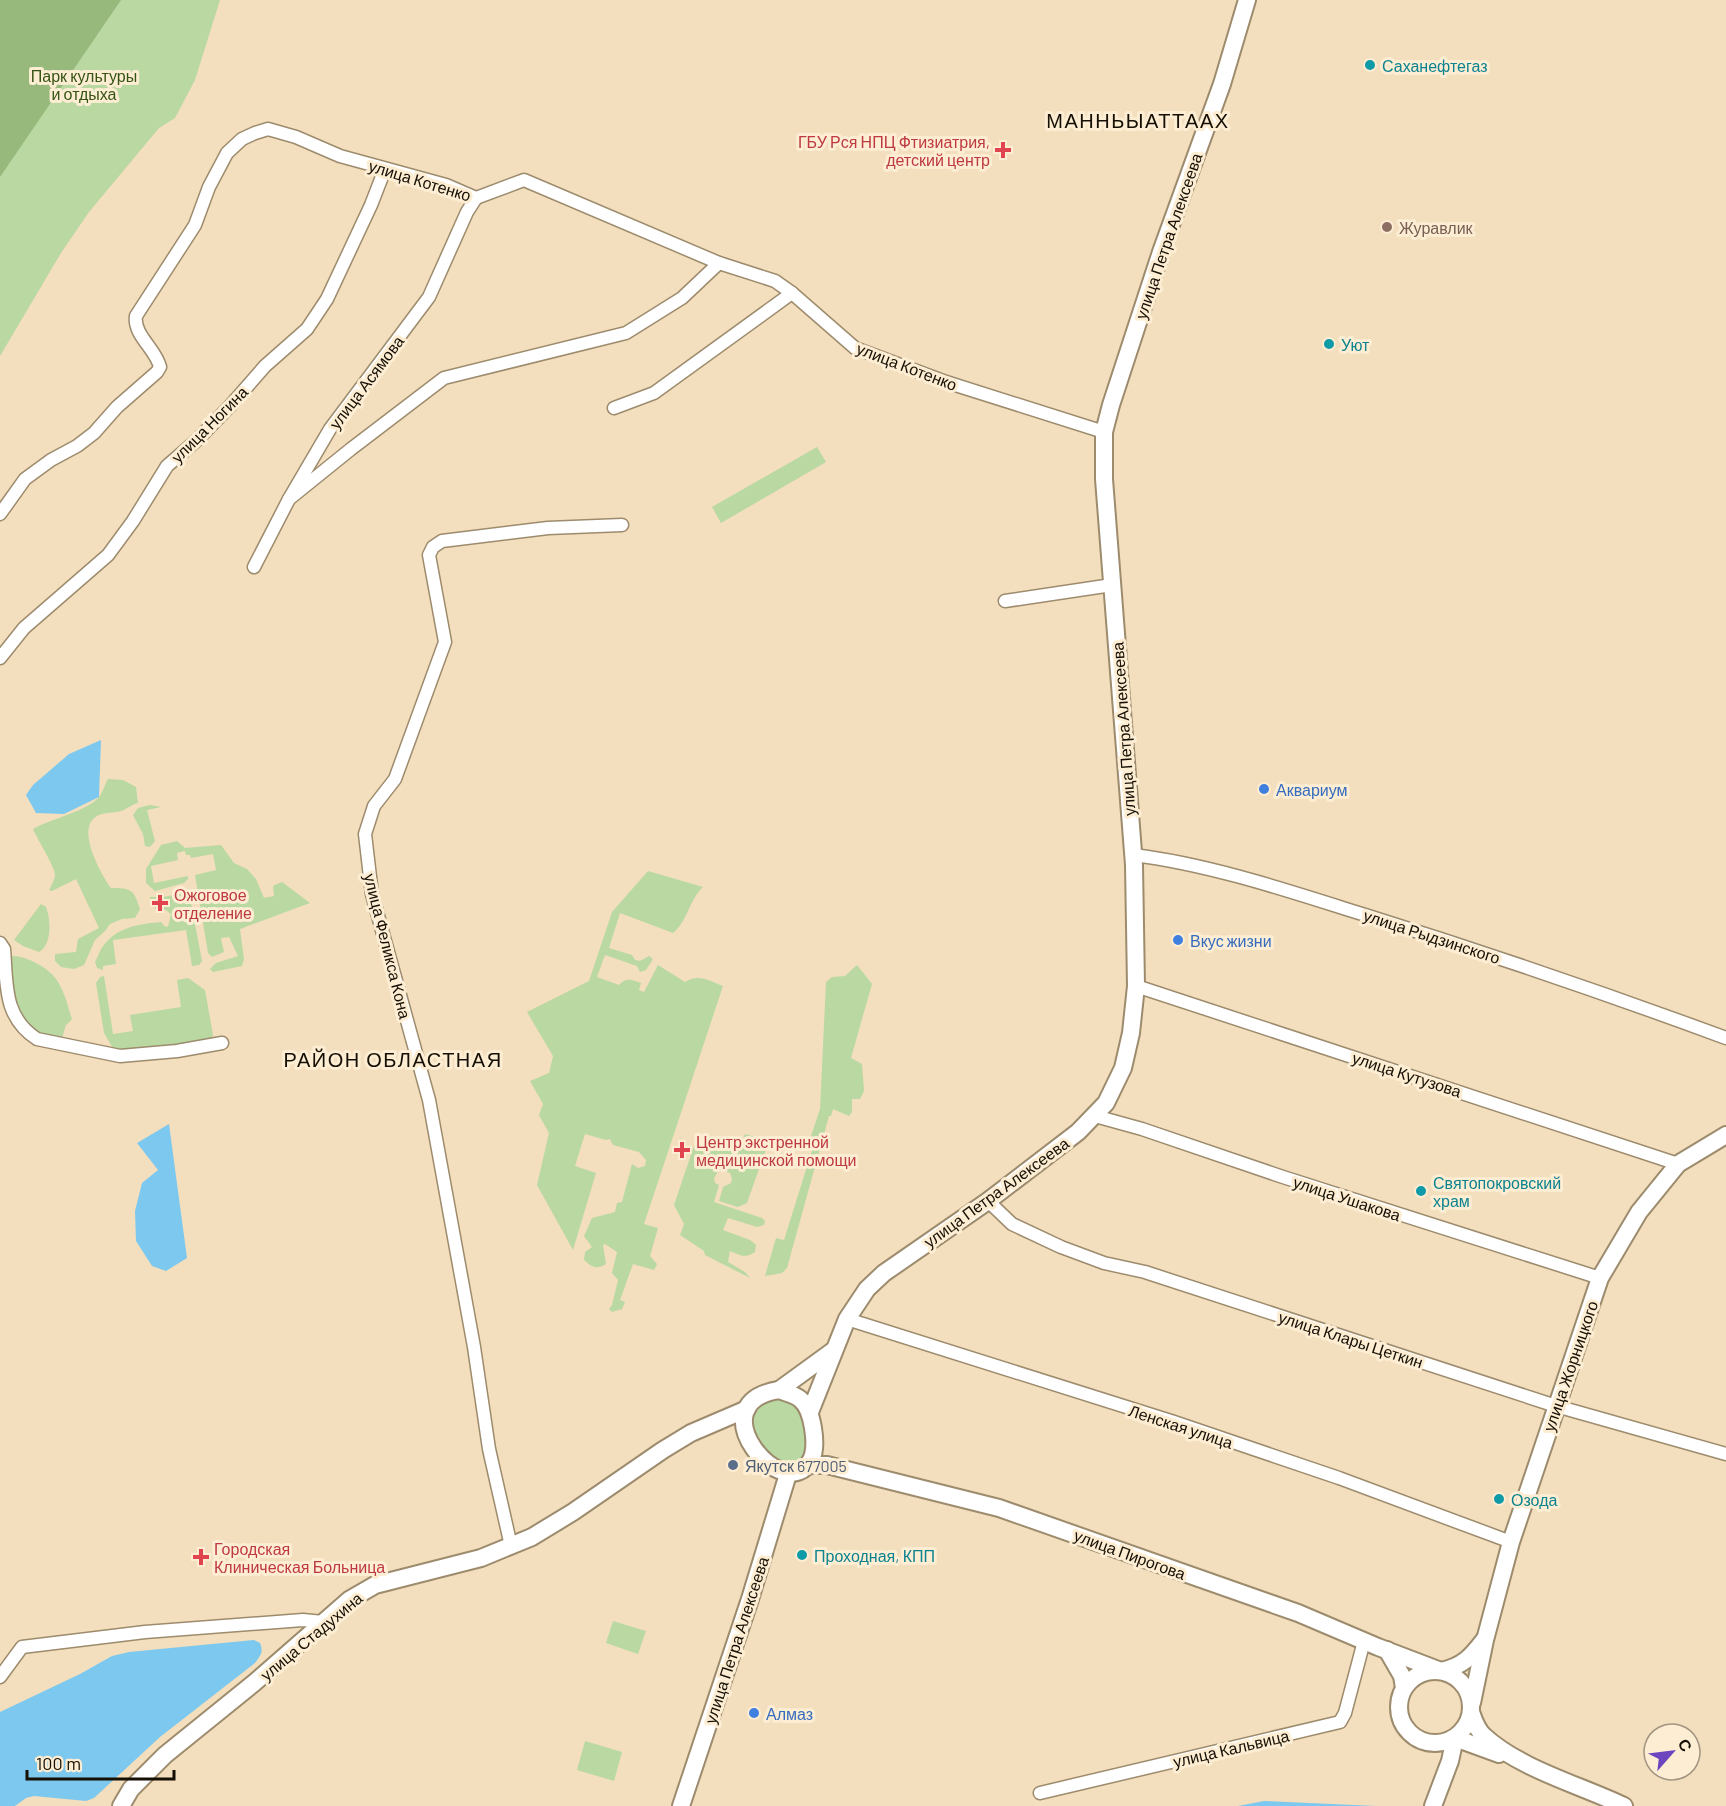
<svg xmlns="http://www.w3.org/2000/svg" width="1726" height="1806" viewBox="0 0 1726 1806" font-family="Barlow,sans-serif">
<rect width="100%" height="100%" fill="#f3dfbe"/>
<g fill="#b9d8a2">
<path d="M0 0H220L195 80 175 118 159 128 89 212 61 253 0 356Z"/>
<path d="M817 447 826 462 721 523 712 507Z"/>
<path d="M108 779 123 780 136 787 138 803C131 805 127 809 121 811 114 813 104 812 97 816 75 828 101 874 111 888 132 888 134 890 140 909L135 918 122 919 110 924 105 931 95 940 84 965 74 969 61 967 55 961V954L76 952 78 939 99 928 76 879 52 891 49 890C51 886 54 881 55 876 56 868 37 839 33 829 50 819 88 811 99 797 103 792 105 784 108 779Z"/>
<path d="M150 805 161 807 147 810 155 841 150 847 145 846 143 834 133 815 138 808Z"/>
<path d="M177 841 185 848 221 845 234 863 247 869 256 879 264 898 274 896 273 886 282 882 310 903 240 929 244 959 242 966 213 972 210 969 216 963 238 956 229 937 221 938 224 952 212 957 208 953 195 875 216 870 213 854 191 858 190 855H186L185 851 177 853 178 860 151 866 154 883 188 876V879L184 883 155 891 146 883V869L161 845Z"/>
<path d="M648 871 703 887C689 900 688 921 673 933L620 913 609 948 632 955 635 960 640 961 649 956 653 959 646 970 640 972 637 966 605 955 597 977 619 985C626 977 632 980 641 983L639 990 644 992 658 965 685 982C698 973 710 981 723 986L644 1224 658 1228 650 1256 657 1264 654 1270 633 1264 620 1300 625 1302 622 1309 612 1312 609 1309 612 1305 618 1280 612 1273 617 1252 605 1244 603 1245 606 1264C596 1270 592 1267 584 1260L585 1252 592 1247 584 1236 592 1218 615 1212 617 1203 622 1202 632 1164 638 1168 645 1166 646 1160 639 1152 613 1145 610 1139 606 1140 585 1134 575 1166 596 1173 573 1250 537 1185 549 1133 539 1115 543 1104 530 1081 549 1073 553 1056 527 1012 589 981 612 912Z"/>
<path d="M189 892 202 961 199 965 192 966 186 930 113 940 116 964 103 966V970L97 968 95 962C98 957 100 949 104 945 118 927 139 924 161 922L164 926 168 927 171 914 166 910 156 909 150 902V897H163Z"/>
<path d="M41 904 46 907C51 920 52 945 39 952L23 946 14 940Z"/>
<path d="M12 956C28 956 51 969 58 982 65 993 68 1007 72 1019L66 1025 62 1038 59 1039C47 1036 33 1034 24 1025 12 1011 7 974 12 956Z"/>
<path d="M857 965 872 984 851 1058 862 1064 864 1091 860 1099H852V1112L849 1116 833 1109 831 1116H829L787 1268 782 1273 765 1276 776 1238 784 1240 815 1141 810 1139 820 1109 826 982 832 977 845 976Z"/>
<path d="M104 976 113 1034 133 1031 130 1015 181 1007 177 980 188 978 205 990 213 1035 211 1040 172 1047 114 1050 104 1033 96 983 100 977Z"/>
<path d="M698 1134 734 1152C742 1149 742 1141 745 1134L769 1141 747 1203 738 1207 719 1201 723 1187 731 1183 732 1179 730 1173 723 1170H719L714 1178 715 1183 719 1185 714 1202 762 1218 765 1221 764 1225 757 1227 728 1218 723 1230 750 1240 756 1245 755 1252C745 1259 740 1255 730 1251L728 1262 745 1272 750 1278 705 1255 704 1251 680 1235 684 1224 674 1205Z"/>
<path d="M780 1399C787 1402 795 1404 799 1411 806 1422 810 1455 798 1463 775 1478 719 1406 780 1399Z"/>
<path d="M613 1621 646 1631 638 1654 606 1643Z"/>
<path d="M585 1741 622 1752 614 1781 577 1770Z"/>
</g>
<path fill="#97b97c" d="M0 0H121L0 177Z"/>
<g fill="#7dc8ef">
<path d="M101 740 99 797 64 814 36 813 26 795 33 785 69 754Z"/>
<path d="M169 1124 187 1258 166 1271 152 1266 136 1241 135 1211 142 1183 158 1170 137 1143Z"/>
<path d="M254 1640 260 1643C264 1652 260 1656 255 1663L160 1737 94 1798 86 1801 34 1796 26 1798 15 1806H0V1712L80 1674 112 1656 129 1652Z"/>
<path d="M1264 1801 1376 1806H1238Z"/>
</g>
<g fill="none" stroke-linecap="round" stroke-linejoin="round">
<g stroke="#9d8b6d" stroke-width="15">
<g id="street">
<path d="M614 408 654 393 792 293"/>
<path d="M289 499 351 449 444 378 626 333 682 298 719 263"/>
<path d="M0 514 25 479 51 460 77 446 94 433 117 407 157 372 160 367C156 349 133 335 136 316L195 225 209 187 227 153 242 139 255 133 268 129 296 137 340 156 446 185 476 198 524 180 719 263 775 281 792 293 855 348 946 382 1104 432"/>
<path d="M254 567 289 499 330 429 429 297 467 212 476 198"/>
<path d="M1005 601 1112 585"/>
<path d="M0 658 24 628 108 555 133 521 167 466 197 440 231 405 265 366 307 329 327 299 371 205 385 169"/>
<path d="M1133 855C1209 864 1292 892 1365 915 1487 953 1607 994 1726 1038"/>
<path d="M0 943 4 949C7 984 3 1017 37 1039L120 1056 177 1051 222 1043"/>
<path d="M1136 986 1678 1164"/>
<path d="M1095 1116 1142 1129 1283 1177 1600 1278"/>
<path d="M988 1201 1012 1224 1061 1247 1104 1263 1145 1272 1556 1406 1726 1454"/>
<path d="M847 1319 1174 1422 1339 1478 1511 1542"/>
<path d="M511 1546 489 1449 474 1347 429 1100 372 894 365 834 374 806 395 779 445 642 429 555 433 547 442 541 548 528 622 525"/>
<path d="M0 1677 22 1647 145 1632 303 1620 323 1622"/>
<path d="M1040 1793 1340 1722 1345 1713 1364 1641"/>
</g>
</g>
<g stroke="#9d8b6d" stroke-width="20">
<g id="secondary">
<path d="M779 1390C786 1393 794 1394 800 1399 813 1409 818 1446 811 1460 785 1509 695 1403 779 1390Z"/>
<path d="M779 1390 834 1350"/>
<path d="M810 1412 847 1319 867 1289 884 1273 988 1201 1078 1132 1106 1103 1123 1068 1131 1033 1136 986 1134 865 1104 479V432L1111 405 1161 252 1222 84 1247 0"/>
<path d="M808 1465H827L999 1508 1298 1613 1378 1647 1441 1671"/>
<path d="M1387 1650 1402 1676 1404 1688"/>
<circle cx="1435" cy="1707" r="36"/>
<path d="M1441 1671C1463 1666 1471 1657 1484 1640"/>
<path d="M1472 1703 1485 1640 1511 1542 1600 1278 1639 1212 1678 1164 1726 1135"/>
<path d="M1471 1712C1474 1721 1477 1730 1484 1736 1520 1769 1580 1785 1624 1806"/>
<path d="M1455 1738 1499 1754"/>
<path d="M121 1806 131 1789 165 1755 254 1683 349 1600 375 1585 481 1558 532 1537 573 1512 663 1450 691 1433 747 1409"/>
<path d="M681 1806 750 1599 788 1474"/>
<path d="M1433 1806 1450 1761 1455 1738"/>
</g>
</g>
<use href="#street" stroke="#fff" stroke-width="12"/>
<use href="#secondary" stroke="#fff" stroke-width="16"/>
</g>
<g fill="#0f9aa8" stroke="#fdedd3" stroke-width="2">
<circle cx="1370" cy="65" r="6"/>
<circle cx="1329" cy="344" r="6"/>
<circle cx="1421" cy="1191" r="6"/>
<circle cx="1499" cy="1499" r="6"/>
<circle cx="802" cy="1555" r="6"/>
</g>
<g fill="#e0444e" stroke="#fdedd3" stroke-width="2">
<path d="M1000 141h6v6h6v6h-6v6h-6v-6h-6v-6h6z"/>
<path d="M157 894h6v6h6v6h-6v6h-6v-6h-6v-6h6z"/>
<path d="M679 1141h6v6h6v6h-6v6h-6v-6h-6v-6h6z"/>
<path d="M198 1548h6v6h6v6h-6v6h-6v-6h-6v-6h6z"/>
</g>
<circle fill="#8d6e63" stroke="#fdedd3" stroke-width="2" cx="1387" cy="227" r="6"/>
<g fill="#3f7fe0" stroke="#fdedd3" stroke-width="2">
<circle cx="1264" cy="789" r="6"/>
<circle cx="1178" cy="940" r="6"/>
<circle cx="754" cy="1713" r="6"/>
</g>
<circle fill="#5c6f8a" stroke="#fdedd3" stroke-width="2" cx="733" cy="1465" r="6"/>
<g text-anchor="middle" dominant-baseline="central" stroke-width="6" stroke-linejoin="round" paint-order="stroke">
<g font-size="16" fill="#0d838f" stroke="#fdedd3" text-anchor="start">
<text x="1382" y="65">Саханефтегаз</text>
<text x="1341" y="344">Уют</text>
<text x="1433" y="1182">Святопокровский<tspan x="1433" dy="18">храм</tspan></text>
<text x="1511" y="1499">Озода</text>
<text x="814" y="1555">Проходная, КПП</text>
</g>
<g font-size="16" fill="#355414" stroke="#fdedd3">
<text x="84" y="75">Парк культуры<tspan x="84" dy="18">и отдыха</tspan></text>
</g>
<g font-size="16" fill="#be3a42" stroke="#fdedd3" text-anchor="start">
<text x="990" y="141" text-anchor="end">ГБУ Рся НПЦ Фтизиатрия,<tspan x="990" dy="18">детский центр</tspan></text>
<text x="174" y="894">Ожоговое<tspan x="174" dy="18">отделение</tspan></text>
<text x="696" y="1141">Центр экстренной<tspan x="696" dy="18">медицинской помощи</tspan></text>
<text x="214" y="1548">Городская<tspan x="214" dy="18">Клиническая Больница</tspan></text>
</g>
<g font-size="16" fill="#150f04" stroke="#fdedd3">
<text transform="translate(420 180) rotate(17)">улица Котенко</text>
<text transform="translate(1168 236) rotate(-71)">улица Петра Алексеева</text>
<text transform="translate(907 366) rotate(21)">улица Котенко</text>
<text transform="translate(366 382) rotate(-53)">улица Асямова</text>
<text transform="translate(209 424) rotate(-45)">улица Ногина</text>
<text transform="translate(1123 729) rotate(-94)">улица Петра Алексеева</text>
<text transform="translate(1432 936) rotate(18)">улица Рыдзинского</text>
<text transform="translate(388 946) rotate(76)">улица Феликса Кона</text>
<text transform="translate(1407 1074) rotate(18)">улица Кутузова</text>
<text transform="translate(996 1192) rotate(-36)">улица Петра Алексеева</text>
<text transform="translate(1347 1198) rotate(18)">улица Ушакова</text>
<text transform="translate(1351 1339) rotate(18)">улица Клары Цеткин</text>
<text transform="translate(1570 1366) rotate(-71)">улица Жорницкого</text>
<text transform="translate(1181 1426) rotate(18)">Ленская улица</text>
<text transform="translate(1130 1554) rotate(20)">улица Пирогова</text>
<text transform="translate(311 1636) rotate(-40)">улица Стадухина</text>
<text transform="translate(736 1640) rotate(-72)">улица Петра Алексеева</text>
<text transform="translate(1231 1748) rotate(-13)">улица Кальвица</text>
</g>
<g font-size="16" fill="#785e54" stroke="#fdedd3" text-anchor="start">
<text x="1399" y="227">Журавлик</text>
</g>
<g font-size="16" fill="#366cbe" stroke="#fdedd3" text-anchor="start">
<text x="1276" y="789">Аквариум</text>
<text x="1190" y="940">Вкус жизни</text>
<text x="766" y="1713">Алмаз</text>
</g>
<g font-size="16" fill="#4e5e75" stroke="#fdedd3" text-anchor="start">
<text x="745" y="1465">Якутск 677005</text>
</g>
<g font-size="20" letter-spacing="1.5" fill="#150f04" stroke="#fdedd3">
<text x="1138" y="120">МАННЬЫАТТААХ</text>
<text x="393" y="1059">РАЙОН ОБЛАСТНАЯ</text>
</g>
</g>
<g transform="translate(1672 1752) rotate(62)"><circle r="28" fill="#fdedd3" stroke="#a09480" stroke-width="1.5"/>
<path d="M0-4.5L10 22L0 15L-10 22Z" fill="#6d45be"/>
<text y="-9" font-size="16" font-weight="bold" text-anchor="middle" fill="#150f04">С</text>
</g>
<path d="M27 1770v9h147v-9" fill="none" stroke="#150f04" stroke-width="3"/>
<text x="36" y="1770" font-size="18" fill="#150f04" stroke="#fdedd3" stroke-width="4.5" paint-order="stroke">100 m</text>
</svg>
